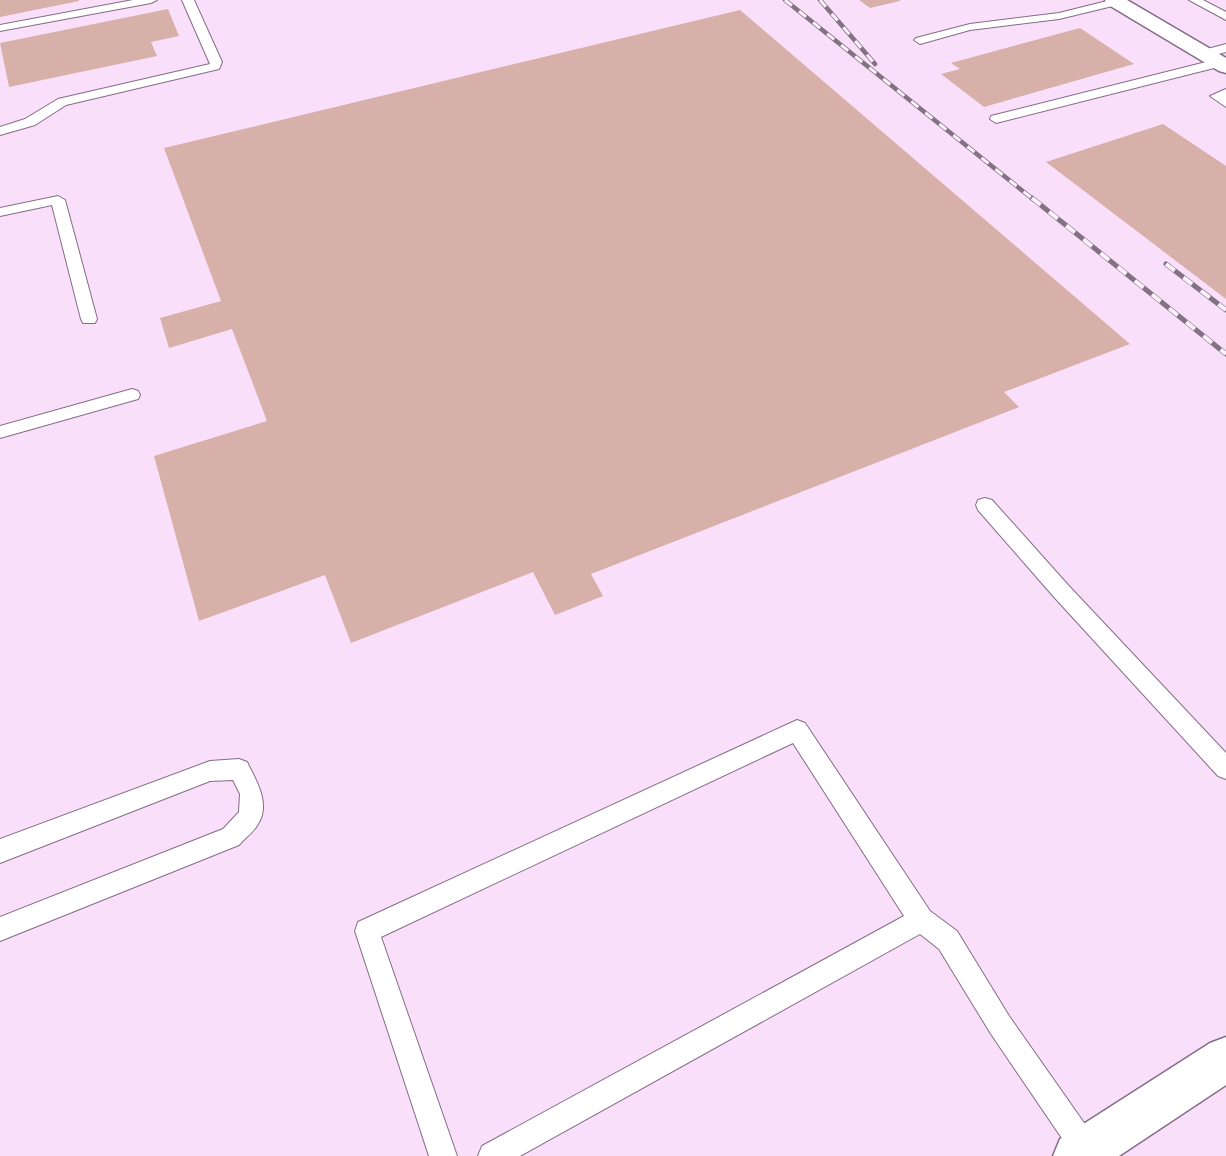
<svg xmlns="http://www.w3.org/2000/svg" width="1226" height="1156" viewBox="0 0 1226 1156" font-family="'PT Sans',sans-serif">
<rect width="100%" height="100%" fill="#fadffb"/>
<g fill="#d8b0aa">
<path d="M0 0H79V1L0 17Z"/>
<path d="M859 0H900V1L870 8Z"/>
<path d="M168 9 179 36 151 42 157 56 9 87 0 43Z"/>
<path d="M740 10 1130 344 1004 392 1019 407 591 574 603 596 555 615 533 572 351 643 325 575 199 621 154 456 267 421 232 329 169 348 160 318 221 301 164 148Z"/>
<path d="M1080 28 1134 64 984 107 941 74 960 69 951 63Z"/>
<path d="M1163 124 1226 166V299L1046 162Z"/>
</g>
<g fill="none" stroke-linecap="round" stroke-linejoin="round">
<g stroke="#846c85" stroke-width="2">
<g id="service">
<path d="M133 0H157L151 3 0 31V25Z"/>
<path d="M182 0H194L222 62 219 69 66 105 35 125 0 135V127L25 119 58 99 210 64Z"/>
<path d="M1111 0 1123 2 1121 4 1059 19 970 30 920 44 914 40 916 38 970 24 1059 13Z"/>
<path d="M1189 0H1203L1226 12V20Z"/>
<path d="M1226 44V52L1204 58 1198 54 1200 51Z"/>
<path d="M1218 59 1222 60V66L996 123 990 119 991 116Z"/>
<path d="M1226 89V107L1210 96Z"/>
<path d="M58 196 65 200 97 319 95 323H83L81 319 52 205 0 216V208Z"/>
<path d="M132 389 138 391 140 395 138 399 0 438V426Z"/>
<path d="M985 498 992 500 1068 585 1226 753V779L1218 776 1054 597 978 510 976 505 978 500Z"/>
<path d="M797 720 805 723 930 911 957 931 1009 1016 1096 1140 1100 1150 1097 1156H1074L991 1034 939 949 920 934 520 1156H478L482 1146 904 916 793 743 381 937 457 1156H429L355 931 358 922Z"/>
<path d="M239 759 247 762C256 780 271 804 258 824 254 832 245 838 239 845L0 941V917L223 829 239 812 240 794 233 780 210 781 0 863V839L210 761Z"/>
</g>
</g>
<g stroke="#846c85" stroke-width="3">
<g id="minor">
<path d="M1105 0H1127L1226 58V73L1219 71 1107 4Z"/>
<path d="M1226 1037V1085L1119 1156H1053L1060 1139 1210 1043Z"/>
</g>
</g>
<use href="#service" fill="#fff" fill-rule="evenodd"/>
<use href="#minor" fill="#fff" fill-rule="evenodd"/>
<g stroke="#837284" stroke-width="4.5">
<g id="rail-far1">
<path d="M785 0 1034 200"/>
<path d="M820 0 875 64"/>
</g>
</g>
<g stroke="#837284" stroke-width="5">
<g id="rail">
<path d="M1032 198 1226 354"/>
<path d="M1166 264 1226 310"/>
</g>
</g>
<use href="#rail-far1" stroke="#fdf2fd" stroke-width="3" stroke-dasharray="9" stroke-linecap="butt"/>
<use href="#rail" stroke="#fdf2fd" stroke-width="4" stroke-dasharray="11" stroke-linecap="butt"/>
</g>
</svg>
